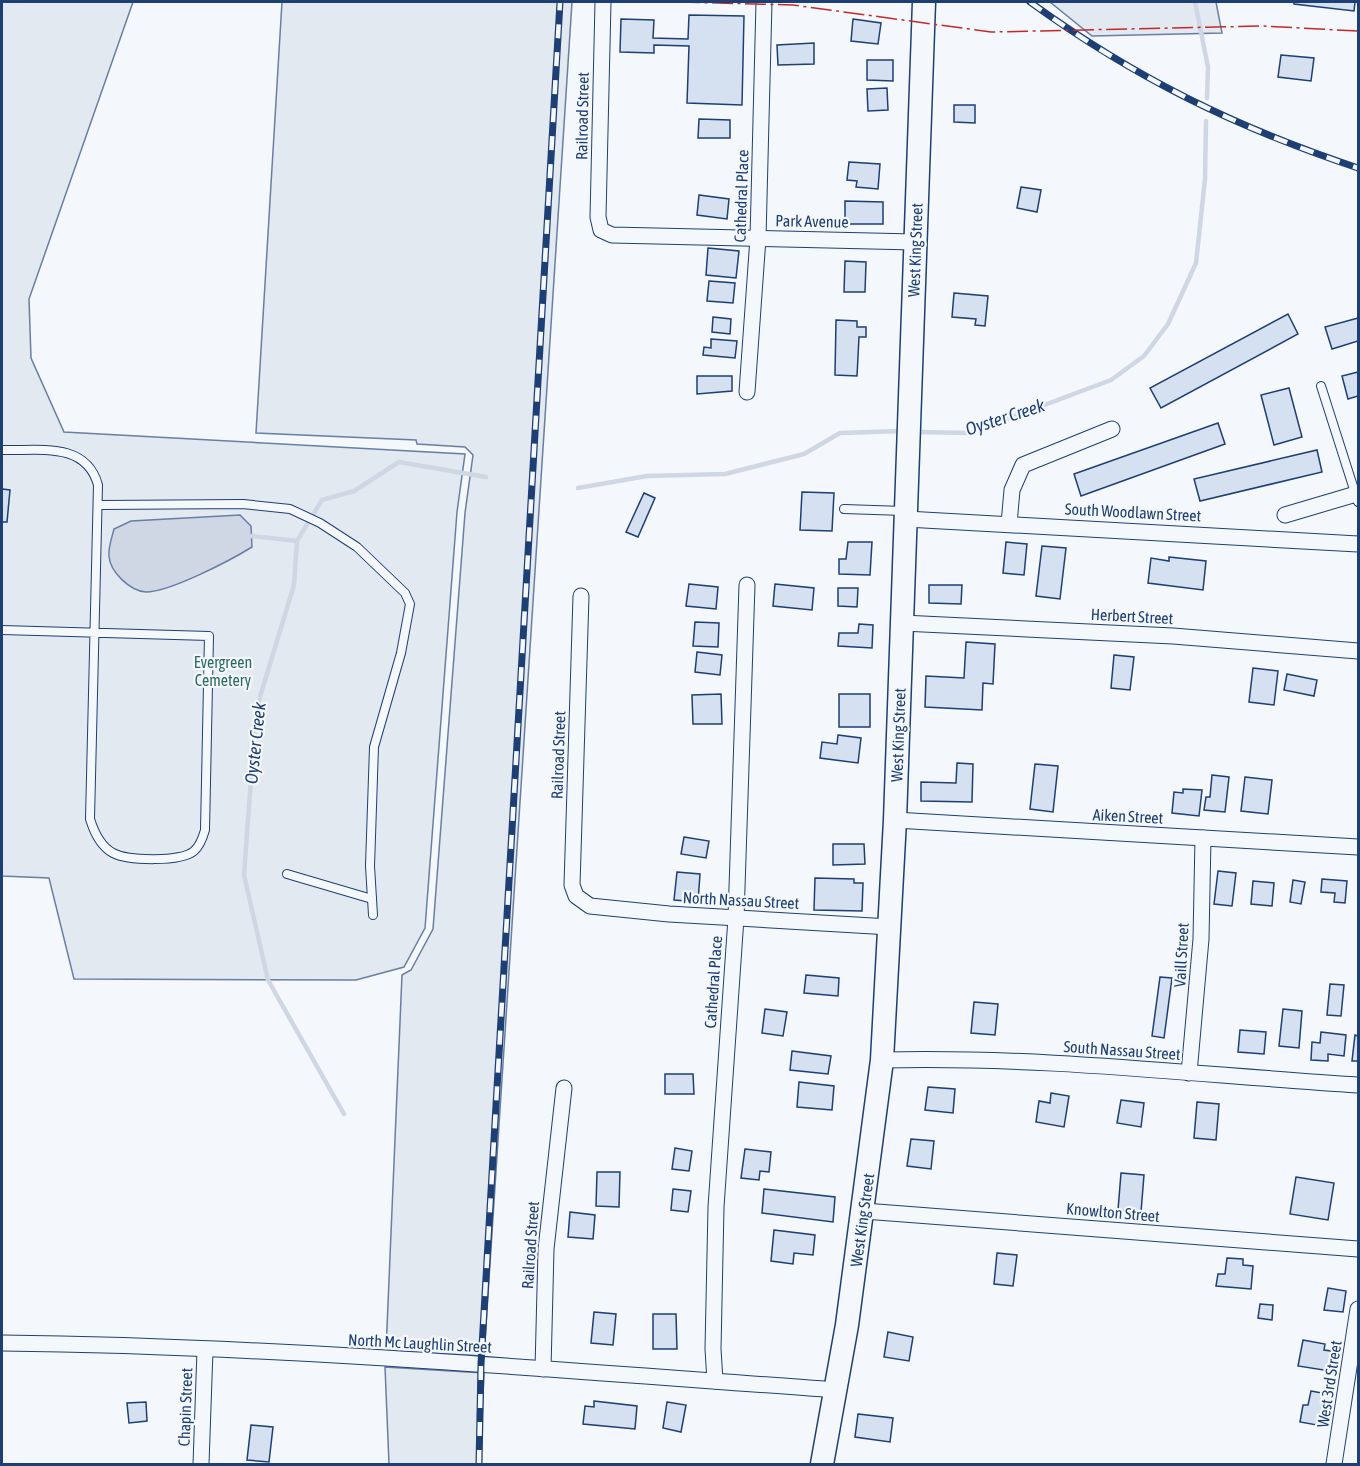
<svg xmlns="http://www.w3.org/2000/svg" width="1360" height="1466" viewBox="0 0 1360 1466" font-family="'Asap Condensed',sans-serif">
<rect width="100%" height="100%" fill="#f4f7fb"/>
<g fill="#e3e9f0" stroke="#687fa3" stroke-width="1.5">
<path d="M2 2H133L29 299 31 358 64 432 465 454 457 512 425 928 404 967 356 980 74 979 49 878 2 876Z"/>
<path d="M282 2H572L484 1356 386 1351 402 975 411 970 433 929 465 513 473 455 465 447 417 444 416 440 256 433Z"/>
<path d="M1050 2H1216L1222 33 1092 36Z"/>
<path d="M385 1367 484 1373 480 1464H389Z"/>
</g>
<path fill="#cfd7e4" stroke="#687fa3" stroke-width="1.5" d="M240 515 251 526 252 547C231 560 170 592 146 592 130 591 110 572 109 556 108 548 112 537 114 529L131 521Z"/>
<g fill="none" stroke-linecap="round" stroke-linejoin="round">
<g stroke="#cfd7e4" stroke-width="4.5">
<path d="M1195 2 1208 67 1207 98"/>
<path d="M916 432 970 433 1111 380 1144 356 1168 324 1196 263 1205 179 1206 121"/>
<path d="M578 488 647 476 725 474 804 454 840 433 902 431"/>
<path d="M251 536 297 541"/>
<path d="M344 1114 268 980 244 875 256 710 294 585 297 541 322 500 354 491 399 462 486 477"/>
</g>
</g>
<g fill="#d5e0f0" stroke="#1d3f73" stroke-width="1.5">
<path d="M1294 2H1355L1354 11 1294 4Z"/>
<path d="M689 15 744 16 742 105 687 103 689 46 654 45V53L620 52 621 19 654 20 653 38 688 39Z"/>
<path d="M853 19 881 23 878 44 851 41Z"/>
<path d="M814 43V64L778 65 777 45Z"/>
<path d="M1281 55 1314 58 1311 81 1278 77Z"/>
<path d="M867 60H893V81L867 80Z"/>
<path d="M887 88 888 110 868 111 867 89Z"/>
<path d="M954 105H975V123L954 122Z"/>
<path d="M699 119 730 120V138H698Z"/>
<path d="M849 162 880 164 878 189 856 187 857 181 847 180Z"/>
<path d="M1021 187 1041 190 1037 212 1017 208Z"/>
<path d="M699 195 729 199 727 219 697 215Z"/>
<path d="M845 201 883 202V224H845Z"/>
<path d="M708 248 739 251 736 278 706 275Z"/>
<path d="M845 261 866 262 865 292H844Z"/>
<path d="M709 281 735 283 733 303 707 301Z"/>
<path d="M954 293 988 296 985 326 975 325 976 319 952 317Z"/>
<path d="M1288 314 1298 334 1161 408 1150 388Z"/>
<path d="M713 317 731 319 730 334 712 332Z"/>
<path d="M1358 318V341L1332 349 1325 327Z"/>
<path d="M836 320 857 321V327H866V337H859L857 376 835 375Z"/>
<path d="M711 339 737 341 735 358 703 355 704 347 711 348Z"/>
<path d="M1358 372V396L1348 399 1342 376Z"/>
<path d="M697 376H732V391L697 394Z"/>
<path d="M1289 388 1302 437 1274 445 1261 395Z"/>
<path d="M1218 423 1225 444 1081 496 1074 474Z"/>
<path d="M1317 450 1322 472 1200 501 1194 479Z"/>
<path d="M2 489 10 490 7 522H2Z"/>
<path d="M802 492 834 493 832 531 800 530Z"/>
<path d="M644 493 655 498 638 537 626 532Z"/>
<path d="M848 542H872L870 575 839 574V559H846Z"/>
<path d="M1006 542 1027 544 1024 575 1003 573Z"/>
<path d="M1042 546 1066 548 1060 599 1036 596Z"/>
<path d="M1169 557 1206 561 1203 590 1148 583 1151 558 1169 561Z"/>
<path d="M689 584 718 587 716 609 686 606Z"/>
<path d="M775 584 814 588 812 610 773 606Z"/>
<path d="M929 585H962L961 604 929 603Z"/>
<path d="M838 588H858L857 607 838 606Z"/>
<path d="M695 622 719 623 718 647 693 646Z"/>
<path d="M859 624 873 625 872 648 838 646 839 633H858Z"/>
<path d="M966 642 995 644 993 684 983 683 982 710 925 707 926 676 964 678Z"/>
<path d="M697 652 722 655 720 675 695 672Z"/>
<path d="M1114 655 1134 657 1130 690 1111 688Z"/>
<path d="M1253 668 1278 671 1274 705 1249 702Z"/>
<path d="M1287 674 1317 680 1314 696 1284 690Z"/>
<path d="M721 694 722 724H693L692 695Z"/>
<rect x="839" y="694" width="31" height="33"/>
<path d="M838 735 861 738 858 763 820 758 822 742 837 744Z"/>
<path d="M957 763 973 764 972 802 921 801V782L956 783Z"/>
<path d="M1035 764 1058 766 1053 812 1030 809Z"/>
<path d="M1212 775 1229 777 1225 812 1204 810 1206 797H1210Z"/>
<path d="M1245 777 1272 780 1268 814 1241 811Z"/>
<path d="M1183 789 1202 790 1199 816 1172 813 1174 792 1183 793Z"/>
<path d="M684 837 709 841 706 858 681 854Z"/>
<path d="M833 844H864L865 864 833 865Z"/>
<path d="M1218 871 1236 873 1232 906 1214 904Z"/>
<path d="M677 872 700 874 698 902 674 900Z"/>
<path d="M815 878 854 879V883H863L862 911 814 910Z"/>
<path d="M1322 879 1347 881 1345 903 1334 902 1335 893 1321 892Z"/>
<path d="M1293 880 1305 882 1301 904 1290 902Z"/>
<path d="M1253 881 1274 883 1272 906 1251 904Z"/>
<path d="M806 975 839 978 838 996 804 993Z"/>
<path d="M1160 977 1172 978 1164 1038 1152 1036Z"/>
<path d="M1330 984 1344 985 1341 1016 1327 1015Z"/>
<path d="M974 1002 998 1004 995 1035 971 1033Z"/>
<path d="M765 1009 787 1012 783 1036 762 1033Z"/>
<path d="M1283 1009 1302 1011 1299 1048 1279 1046Z"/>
<path d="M1240 1030 1266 1032 1264 1054 1238 1052Z"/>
<path d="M1321 1032 1346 1035 1344 1056 1328 1054V1061L1311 1060 1312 1042 1320 1043Z"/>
<path d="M1355 1035 1358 1036V1061H1352Z"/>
<path d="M792 1051 831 1056 828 1074 790 1070Z"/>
<path d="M665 1074H693L694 1094H665Z"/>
<path d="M799 1082 834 1086 832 1110 797 1107Z"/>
<path d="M928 1087 955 1089 953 1113 925 1110Z"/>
<path d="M1051 1093 1069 1096 1064 1127 1036 1122 1039 1101 1050 1103Z"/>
<path d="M1121 1100 1144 1103 1141 1127 1117 1123Z"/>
<path d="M1197 1102 1219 1104 1216 1140 1194 1138Z"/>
<path d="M911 1139 934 1141 931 1169 907 1166Z"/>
<path d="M675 1148 692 1151 689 1171 672 1169Z"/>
<path d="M745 1149 771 1152 769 1172 760 1171 759 1180 741 1178Z"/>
<path d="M597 1172H620L619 1207 596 1206Z"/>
<path d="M1121 1173 1144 1175 1141 1212 1118 1210Z"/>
<path d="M1296 1177 1334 1183 1328 1220 1290 1214Z"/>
<path d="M673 1189 691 1191 688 1212 671 1210Z"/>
<path d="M764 1189 835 1197 833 1222 762 1213Z"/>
<path d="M570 1212 595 1215 593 1239 568 1237Z"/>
<path d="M774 1230 815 1235 813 1255 794 1253 793 1264 771 1261Z"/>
<path d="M997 1253 1017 1255 1013 1286 994 1284Z"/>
<path d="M1227 1258 1243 1259V1265L1253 1266 1251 1289 1216 1286 1218 1274H1225Z"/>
<path d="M1328 1288 1346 1291 1343 1312 1324 1310Z"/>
<path d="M1260 1304 1273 1305 1272 1320 1258 1318Z"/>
<path d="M594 1312 616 1314 613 1345 591 1343Z"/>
<path d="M653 1314H676L677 1349H653Z"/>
<path d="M888 1332 913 1337 909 1361 884 1357Z"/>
<path d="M1303 1340 1325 1344 1324 1350 1339 1352 1336 1372 1298 1366Z"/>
<path d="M1311 1391 1333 1395 1328 1427 1300 1422 1303 1405H1308Z"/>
<path d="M594 1401 637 1406 635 1429 583 1424 585 1406 594 1407Z"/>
<path d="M146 1402 147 1421 129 1423 127 1403Z"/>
<path d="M667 1402 686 1405 681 1432 663 1428Z"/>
<path d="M858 1414 893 1418 890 1442 855 1437Z"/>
<path d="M251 1425 273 1427 269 1462 247 1460Z"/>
</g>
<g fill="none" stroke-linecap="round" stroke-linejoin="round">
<g stroke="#1d3f73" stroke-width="10">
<g id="lane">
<path d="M1321 386 1358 502"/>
<path d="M2 450C38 451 86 441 98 485L90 819C94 832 100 846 113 853 128 861 181 862 194 851 200 846 203 837 205 830L209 636 2 630"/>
<path d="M100 505 243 504 290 509 320 523 357 547 405 593 410 604 401 653 374 747 370 866 373 915"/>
<path d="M844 509 904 511"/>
<path d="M287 874 372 899"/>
</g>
</g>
<g stroke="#1d3f73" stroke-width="17">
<g id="street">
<path d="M603 2 598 217 601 230 612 235 915 242"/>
<path d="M747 392 758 238 764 2"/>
<path d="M1285 515 1356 494"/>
<path d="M906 519 1358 544"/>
<path d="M1009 524 1012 490 1023 465 1112 429"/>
<path d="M581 596 572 885 576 896 590 906 669 914 890 927"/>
<path d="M902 623 1173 636 1358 651"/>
<path d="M895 820 1358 847"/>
<path d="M882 1060C1041 1056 1200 1075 1358 1085"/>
<path d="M1189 1073 1201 939 1203 838"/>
<path d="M864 1211 1358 1249"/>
<path d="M2 1343C280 1346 558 1370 836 1390"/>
<path d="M543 1369 546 1249 564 1088"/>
<path d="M715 1381 713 1349 716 1207 736 918 747 585"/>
<path d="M201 1464 205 1350"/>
<path d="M1334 1464 1358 1309"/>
</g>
</g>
<g stroke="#1d3f73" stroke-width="25">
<path id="primary" d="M822 1464 847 1325 882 1060 895 820 924 2"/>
</g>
<use href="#lane" stroke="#f4f7fb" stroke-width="8"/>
<use href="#street" stroke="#f4f7fb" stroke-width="15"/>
<use href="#primary" stroke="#f4f7fb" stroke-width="22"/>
<g stroke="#1d3f73" stroke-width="7">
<g id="rail">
<path d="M1030 2C1135 78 1235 127 1358 168"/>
<path d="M479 1464 481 1364 560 2"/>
</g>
</g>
<use href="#rail" stroke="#f4f7fb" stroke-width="4.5" stroke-dasharray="14" stroke-linecap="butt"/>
<path stroke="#c62828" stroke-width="1.5" stroke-dasharray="21 4.5 3 4.5" stroke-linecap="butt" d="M679 2 793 5 991 32 1262 26 1358 31"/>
</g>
<g text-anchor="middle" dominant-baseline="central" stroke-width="4.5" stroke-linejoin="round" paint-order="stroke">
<g font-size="16" fill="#1d3f73" stroke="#f4f7fb">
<text transform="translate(582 116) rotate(-89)">Railroad Street</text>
<text transform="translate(741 196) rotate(-88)">Cathedral Place</text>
<text transform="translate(812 221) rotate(1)">Park Avenue</text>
<text transform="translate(915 250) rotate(-88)">West King Street</text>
<text transform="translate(1133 512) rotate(3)">South Woodlawn Street</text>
<text transform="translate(1132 616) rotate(3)">Herbert Street</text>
<text transform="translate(898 735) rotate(-88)">West King Street</text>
<text transform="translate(558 755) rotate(-88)">Railroad Street</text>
<text transform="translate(1128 816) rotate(3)">Aiken Street</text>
<text transform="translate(741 900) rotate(3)">North Nassau Street</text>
<text transform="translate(1181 955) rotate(-87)">Vaill Street</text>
<text transform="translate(713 982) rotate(-86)">Cathedral Place</text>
<text transform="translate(1122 1050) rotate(4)">South Nassau Street</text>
<text transform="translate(1113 1212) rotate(5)">Knowlton Street</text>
<text transform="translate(862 1220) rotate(-82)">West King Street</text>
<text transform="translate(530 1245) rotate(-86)">Railroad Street</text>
<text transform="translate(420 1343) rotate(3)">North Mc Laughlin Street</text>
<text transform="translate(1329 1384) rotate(-81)">West 3rd Street</text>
<text transform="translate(185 1407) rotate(-88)">Chapin Street</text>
</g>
<g font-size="16" fill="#2c6c60" stroke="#f4f7fb">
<text x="223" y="662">Evergreen<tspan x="223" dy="18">Cemetery</tspan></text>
</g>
<g font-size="18" font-style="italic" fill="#1d3f73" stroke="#f4f7fb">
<text transform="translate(1005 417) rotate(-18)">Oyster Creek</text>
<text transform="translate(255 743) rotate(-84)">Oyster Creek</text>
</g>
</g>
<rect width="1360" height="1466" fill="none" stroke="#1d3f73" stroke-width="6"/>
</svg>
